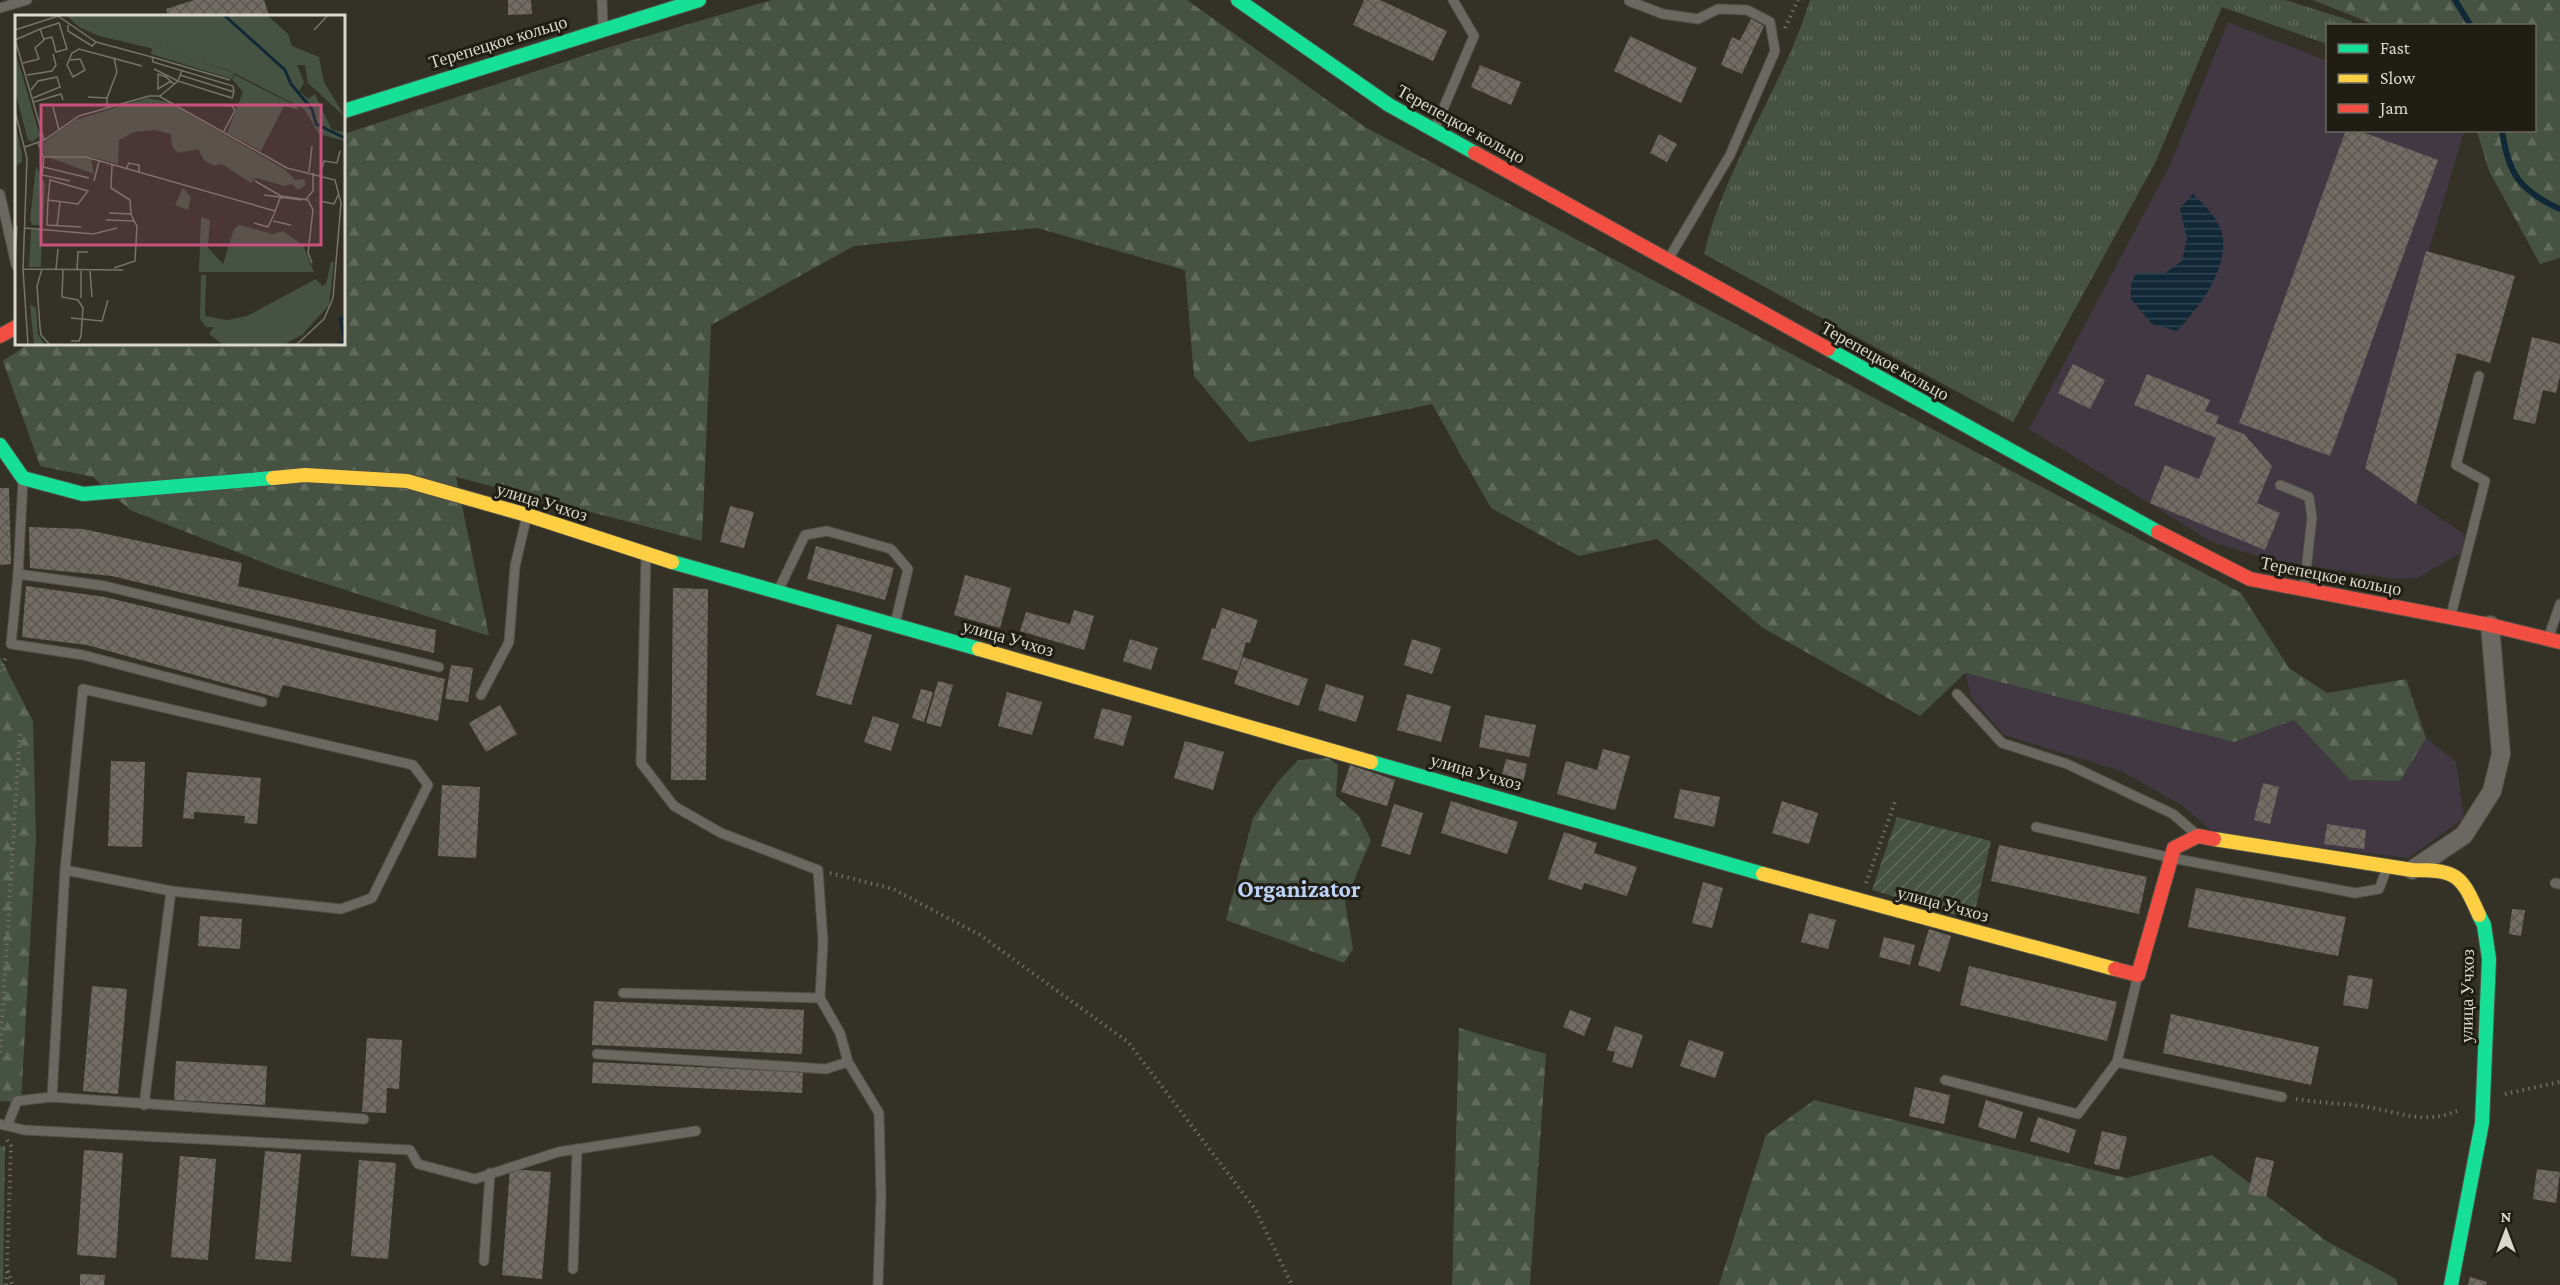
<svg xmlns="http://www.w3.org/2000/svg" width="2560" height="1285" viewBox="0 0 2560 1285" font-family="'Crimson Pro',serif">
<defs>
<pattern id="grass-tufts" width="24" height="20" patternUnits="userSpaceOnUse" patternTransform="scale(1.5)"><rect width="24" height="20" fill="#475342"/><path d="M3 7l-1-3M5 7V3M7 7l1-3M15 17l-1-3M17 17v-4M19 17l1-3" fill="none" stroke="#616b5c"/></pattern>
<pattern id="forest-firs" width="22" height="20" patternUnits="userSpaceOnUse" patternTransform="scale(1.5)"><rect width="22" height="20" fill="#475342"/><path d="M5 1l3.5 6h-7zM16 11l3.5 6h-7z" fill="#616b5c"/></pattern>
<pattern id="garden-furrows" width="10" height="10" patternUnits="userSpaceOnUse" patternTransform="scale(1.5)"><rect width="10" height="10" fill="#475342"/><path d="M-1 1l2-2M0 10L10 0M9 11l2-2" fill="none" stroke="#616b5c"/></pattern>
<pattern id="water-rules" width="6" height="5" patternUnits="userSpaceOnUse" patternTransform="scale(1.5)"><rect width="6" height="5" fill="#112836"/><path d="M0 2.5h6" fill="none" stroke="#334652"/></pattern>
<pattern id="building-cross-hatch" width="8" height="8" patternUnits="userSpaceOnUse" patternTransform="scale(1.5)"><rect width="8" height="8" fill="#736c64"/><path d="M0 0l8 8M0 8l8-8" fill="none" stroke="#5c5952"/></pattern>
</defs>
<rect width="100%" height="100%" fill="#343227"/>
<g fill="#413844">
<path d="M2228 22 2327 61 2328 130 2464 131 2365 468 2464 534V551L2417 578 2395 579 2268 559 2212 542 2029 429 2169 167Z"/>
<path d="M1965 673 2234 742 2294 720 2350 780 2400 781 2426 738 2456 762 2464 818 2408 858 2215 834 2183 806 2121 771 2004 735 1971 697Z"/>
</g>
<path fill="url(#grass-tufts)" d="M1810 0H2285L2352 21V25L2328 26 2327 44 2222 7 2155 163 2013 422 1704 254C1725 165 1783 88 1810 0Z"/>
<g fill="url(#forest-firs)">
<path d="M772 0H1187L1365 127 2241 593 2289 668 2327 693 2406 679 2426 738 2400 781 2350 780 2294 720 2234 742 1965 673 1920 716 1763 628 1657 539 1579 556 1491 508 1432 404 1249 442 1194 376 1185 270 1037 228 854 246 711 325 702 541 456 477 489 636 280 569 130 510 93 477 40 466 3 361 28 344H344V134L616 45Z"/>
<path d="M2313 0H2560V258L2540 264 2489 171 2477 131 2534 130V26L2375 25Z"/>
<path d="M0 657 33 721 36 837 21 1102 0 1101Z"/>
<path d="M1328 758 1338 765 1336 796 1358 815 1371 840 1345 902 1353 949 1344 963 1226 920 1253 818 1277 783 1298 760Z"/>
<path d="M1459 1028 1546 1054 1530 1285H1452Z"/>
<path d="M1814 1100 2126 1178 2212 1155 2328 1242 2396 1279 2397 1285H1719L1766 1135Z"/>
<path d="M0 1146H5L3 1285H0Z"/>
</g>
<path fill="url(#garden-furrows)" d="M1897 817 1991 841 1973 920 1872 890Z"/>
<path fill="url(#water-rules)" d="M2193 194C2205 206 2222 221 2223 240 2226 273 2198 309 2177 331L2152 324 2131 299V284L2136 273H2165L2182 261 2187 239 2180 208Z"/>
<g fill="none" stroke-linecap="round" stroke-linejoin="round">
<g stroke="#112836" stroke-width="6">
<path d="M2455 0 2471 26"/>
<path d="M2502 130C2508 174 2520 191 2560 209"/>
</g>
</g>
<g fill="url(#building-cross-hatch)">
<path d="M194 0H264L269 16H168L166 9Z"/>
<path d="M508 0H531L532 14 508 15Z"/>
<path d="M1364 0H1380L1447 31 1433 61 1353 25Z"/>
<path d="M1751 19 1764 26 1742 74 1721 65 1732 37 1748 44 1740 40Z"/>
<path d="M1630 36 1697 68 1681 103 1614 71Z"/>
<path d="M1480 65 1521 82 1511 105 1471 87Z"/>
<path d="M2346 130H2357L2438 160 2330 456 2239 423Z"/>
<path d="M1659 134 1677 144 1667 162 1650 153Z"/>
<path d="M2426 251 2515 276 2490 363 2457 353 2416 504 2365 468Z"/>
<path d="M2532 337 2560 344V376L2556 393 2543 390 2535 424 2513 419Z"/>
<path d="M2073 364 2105 380 2090 409 2058 393Z"/>
<path d="M2147 374 2210 400 2205 411 2219 416 2216 423 2244 434 2272 466 2257 503 2280 513 2265 550 2150 503 2165 465 2199 479 2216 438 2134 405Z"/>
<path d="M0 488H9L11 564 0 565Z"/>
<path d="M730 506 754 512 744 548 720 542Z"/>
<path d="M29 527 83 529 242 563 238 586 436 630 434 653 112 576 30 568Z"/>
<path d="M816 546 894 568 885 600 807 579Z"/>
<path d="M965 575 1011 588 1000 628 954 615Z"/>
<path d="M26 586 105 597 445 679 438 721 283 685 278 698 87 645 22 637Z"/>
<path d="M673 588 708 589 706 780H671Z"/>
<path d="M1222 608 1258 620 1250 643 1246 642 1238 671 1202 659 1212 628 1215 629Z"/>
<path d="M1074 610 1094 616 1084 650 1020 631 1026 612 1070 624Z"/>
<path d="M837 624 872 635 851 705 816 695Z"/>
<path d="M1130 639 1158 648 1151 670 1123 661Z"/>
<path d="M1412 639 1441 648 1432 674 1404 665Z"/>
<path d="M1243 657 1308 679 1299 706 1234 684Z"/>
<path d="M451 665 473 668 468 702 445 699Z"/>
<path d="M938 681 953 685 941 727 926 723Z"/>
<path d="M1326 684 1364 696 1356 722 1318 710Z"/>
<path d="M921 689 933 692 924 722 912 718Z"/>
<path d="M1007 692 1042 702 1032 735 998 726Z"/>
<path d="M1407 694 1451 706 1441 742 1397 730Z"/>
<path d="M500 705 517 734 486 752 469 723Z"/>
<path d="M1102 708 1132 716 1123 746 1094 738Z"/>
<path d="M1485 715 1536 725 1529 757 1479 747Z"/>
<path d="M873 716 899 724 891 751 864 742Z"/>
<path d="M1185 741 1224 752 1213 790 1174 778Z"/>
<path d="M1603 749 1630 756 1615 810 1557 794 1566 761 1597 770Z"/>
<path d="M1506 759 1527 764 1523 783 1501 778Z"/>
<path d="M111 761 145 762 142 847 108 846Z"/>
<path d="M1350 765 1395 780 1387 806 1341 792Z"/>
<path d="M187 772 261 778 257 824 244 823 245 816 194 812V819L183 818Z"/>
<path d="M2263 783 2279 787 2270 824 2254 820Z"/>
<path d="M442 785 480 787 476 858 438 856Z"/>
<path d="M1680 789 1720 797 1714 827 1674 818Z"/>
<path d="M1451 801 1518 822 1507 854 1441 833Z"/>
<path d="M1782 801 1818 813 1809 844 1772 833Z"/>
<path d="M1394 804 1423 813 1410 855 1381 846Z"/>
<path d="M2327 824 2366 830 2364 849 2324 844Z"/>
<path d="M1564 832 1597 843 1594 853 1637 867 1627 896 1584 883 1582 890 1548 879Z"/>
<path d="M1999 845 2147 877 2139 914 1991 881Z"/>
<path d="M1703 882 1723 888 1712 928 1692 923Z"/>
<path d="M2196 888 2346 917 2338 956 2188 927Z"/>
<path d="M2512 909 2525 910 2521 936 2509 934Z"/>
<path d="M1809 913 1836 920 1828 949 1801 942Z"/>
<path d="M200 916 242 919 240 949 198 946Z"/>
<path d="M1929 929 1951 936 1940 972 1918 965Z"/>
<path d="M1884 937 1915 945 1910 965 1879 957Z"/>
<path d="M1969 966 2117 1002 2107 1041 1960 1005Z"/>
<path d="M2348 975 2373 979 2368 1009 2343 1005Z"/>
<path d="M92 986 127 989 118 1094 83 1091Z"/>
<path d="M594 1001 804 1010 802 1054 592 1045Z"/>
<path d="M1570 1010 1591 1018 1584 1036 1563 1027Z"/>
<path d="M2171 1014 2319 1047 2311 1085 2163 1053Z"/>
<path d="M1615 1026 1643 1035 1632 1068 1612 1062 1615 1052 1607 1050Z"/>
<path d="M367 1038 402 1040 399 1089 387 1088 386 1113 362 1112Z"/>
<path d="M1689 1040 1724 1052 1715 1078 1680 1066Z"/>
<path d="M176 1061 267 1066 265 1105 174 1100Z"/>
<path d="M593 1062 803 1072 802 1093 592 1083Z"/>
<path d="M1915 1087 1950 1095 1944 1124 1909 1116Z"/>
<path d="M1986 1100 2023 1112 2015 1139 1978 1127Z"/>
<path d="M2038 1117 2076 1130 2069 1153 2030 1141Z"/>
<path d="M2102 1131 2127 1137 2119 1170 2094 1164Z"/>
<path d="M84 1150 123 1153 116 1258 77 1255Z"/>
<path d="M265 1151 301 1154 291 1262 255 1259Z"/>
<path d="M180 1156 216 1159 208 1260 171 1257Z"/>
<path d="M2256 1157 2274 1161 2266 1197 2248 1194Z"/>
<path d="M359 1160 396 1163 388 1259 351 1256Z"/>
<path d="M510 1169 551 1172 542 1279 502 1275Z"/>
<path d="M2537 1169 2560 1172 2556 1203 2533 1199Z"/>
<path d="M80 1274 105 1275 104 1285H80Z"/>
<path d="M2470 1277 2487 1282 2486 1285H2468Z"/>
</g>
<g fill="none" stroke-linecap="round" stroke-linejoin="round">
<g stroke="#504f45" stroke-width="11">
<g id="lane">
<path d="M602 0 603 28"/>
<path d="M1629 1 1663 14 1698 19 1718 9 1747 10 1770 22 1775 51 1730 155 1669 258"/>
<path d="M0 8 27 0"/>
<path d="M1435 128 1474 36 1453 0"/>
<path d="M0 194 16 265"/>
<path d="M23 480 18 574 105 586 439 667"/>
<path d="M2280 485 2309 497 2312 518 2304 588"/>
<path d="M646 556 641 763 674 806 721 833 818 870 823 942 820 998"/>
<path d="M18 574 11 644 83 655 262 702"/>
<path d="M778 591 805 535 827 531 891 549 908 569 895 624"/>
<path d="M2451 615 2485 481 2456 465 2479 376"/>
<path d="M2548 639 2560 604"/>
<path d="M1957 694 2002 743 2067 764 2173 814 2196 834"/>
<path d="M481 695 509 642 515 566 527 515"/>
<path d="M2036 827 2172 858 2355 893 2379 889 2387 868"/>
<path d="M2555 883 2560 884"/>
<path d="M597 1054 826 1069 848 1062 840 1033 820 998 623 993"/>
<path d="M848 1062 879 1113 881 1197 878 1285"/>
<path d="M2117 1062 2282 1097"/>
<path d="M1945 1080 2078 1114 2117 1062 2138 975"/>
<path d="M52 1097 65 870 83 689 413 765 428 785 372 898 341 909 171 891 65 870"/>
<path d="M144 1105 171 891"/>
<path d="M0 1124 24 1130 410 1150 418 1164 475 1179 558 1152 696 1131"/>
<path d="M8 1124 17 1101 52 1097 364 1119"/>
<path d="M484 1261 490 1173"/>
<path d="M573 1269 577 1149"/>
</g>
</g>
<g stroke="#504f45" stroke-width="20">
<path id="street" d="M2412 870 2464 835 2492 791 2501 754 2490 625"/>
</g>
<g stroke="#504f45" stroke-width="16">
<g id="fast">
<path d="M1238 0 1389 105 1475 153"/>
<path d="M344 111 699 0"/>
<path d="M1828 349 2158 532"/>
<path d="M0 445 23 478 83 494 273 478"/>
<path d="M672 562 979 649"/>
<path d="M1371 762 1763 874"/>
<path d="M2451 1285 2482 1123 2489 959 2484 925 2479 915"/>
</g>
</g>
<g stroke="#504f45" stroke-width="16">
<g id="slow">
<path d="M273 478 305 475 407 481 527 515 672 562"/>
<path d="M979 649 1371 762"/>
<path d="M2214 839 2412 870C2458 870 2461 875 2479 915"/>
<path d="M1763 874 2115 969"/>
</g>
</g>
<g stroke="#504f45" stroke-width="16">
<g id="jam">
<path d="M1475 153 1828 349"/>
<path d="M0 336 16 327"/>
<path d="M2158 532 2250 579 2490 625 2560 642"/>
<path d="M2115 969 2138 975 2174 848 2198 836 2214 839"/>
</g>
</g>
<g stroke="#6e6d65" stroke-width="4" stroke-dasharray="1.5 4.5" stroke-linecap="butt">
<path d="M1785 28 1798 0"/>
<path d="M0 671 7 655"/>
<path d="M830 873 893 889 980 935 1128 1042 1255 1209 1292 1285"/>
<path d="M1866 883 1895 802"/>
<path d="M0 1053 20 731"/>
<path d="M2505 1094 2560 1082"/>
<path d="M2296 1099C2317 1103 2339 1103 2361 1106 2399 1111 2424 1127 2461 1109"/>
<path d="M7 1140 11 1146 7 1266 12 1285"/>
<path d="M6 1285 7 1272"/>
</g>
<use href="#lane" stroke="#6a6860" stroke-width="9"/>
<use href="#street" stroke="#6a6860" stroke-width="18"/>
<use href="#fast" stroke="#16e098" stroke-width="14"/>
<use href="#slow" stroke="#ffcf43" stroke-width="14"/>
<use href="#jam" stroke="#f24e42" stroke-width="14"/>
</g>
<g text-anchor="middle" dominant-baseline="central" stroke-width="6" stroke-linejoin="round" paint-order="stroke">
<g font-size="18" fill="#dad8cb" stroke="#1f1d14">
<text transform="translate(498 42) rotate(-17)">Терепецкое кольцо</text>
<text transform="translate(1461 124) rotate(29)">Терепецкое кольцо</text>
<text transform="translate(1885 361) rotate(29)">Терепецкое кольцо</text>
<text transform="translate(542 502) rotate(17)">улица Учхоз</text>
<text transform="translate(2331 576) rotate(11)">Терепецкое кольцо</text>
<text transform="translate(1008 638) rotate(16)">улица Учхоз</text>
<text transform="translate(1476 772) rotate(16)">улица Учхоз</text>
<text transform="translate(1943 904) rotate(15)">улица Учхоз</text>
<text transform="translate(2467 996) rotate(-89)">улица Учхоз</text>
</g>
<g font-size="24" font-weight="bold" fill="#bcd2f9" stroke="#1f1d14">
<text x="1299" y="888">Organizator</text>
</g>
</g>
<g transform="translate(15 15)">
<rect width="330" height="330" fill="#343227"/>
<path d="M220 60 283 92V95L269 91 246 136 212 118 228 77 217 64Z" fill="#475342"/>
<path d="M51 0H252L273 19 277 31 304 42 309 67 330 102 293 68 290 50H282L289 67 284 76 293 84 300 79 317 115 330 117V126L304 119 289 94 213 55 188 47 190 41 180 45 151 36 146 25 144 35 84 21 64 12ZM0 36 25 121 17 127 13 125 0 76ZM132 83 153 87 271 155 280 165 289 164 291 170 283 175 277 169 270 171 241 163 236 168 207 149 199 151 189 145 183 134 163 138 157 131 156 119 140 115 119 117 104 125 103 149 76 142 79 159 30 141 26 129 60 105ZM21 151 30 169 28 210H17L15 205ZM168 173 176 182 173 195 160 190ZM186 202 195 205 193 233 208 249 219 214 224 210 258 219 268 216 288 230 299 257H184ZM16 215H27L26 252H14ZM316 247H319L314 290 287 320 268 330H208L194 319 199 312H191L185 304 186 260H191L190 301 212 305 232 301 301 264 307 271 311 269ZM15 289 21 293 23 319 30 330H19Z" fill="#475342"/>
<path d="M0 107 7 139V147L1 151Z" fill="#475342"/>
<path d="M146 25 154 27 152 36 180 45 183 38 190 40 188 47 219 58 217 64 136 39 137 33 144 34Z" fill="#475342"/>
<path fill="none" stroke="#112836" stroke-width="3" d="M209 0 270 55 276 69 297 94 301 109 330 123M322 330 330 326 325 304 330 302"/>
<path fill="none" stroke="#767469" stroke-width="1.5" d="M53 10V16L77 31 81 27M25 14 44 8 52 34 41 37 37 22 29 24M0 15 43 1 81 27 137 42 138 47 218 71 219 77 217 83 163 66 145 81M299 15 313 0M0 24 29 125M0 25 25 14 29 25 20 33 24 44 8 48M137 42 215 65M55 45 65 44 70 55 58 62 52 50 57 38 64 34 127 51M139 54 163 66 167 55M12 60 37 56 41 50 38 39M165 60 219 77M156 66 143 74V59L151 62 159 69M16 75 23 66 42 62 45 72 18 83M73 82 92 83V93M92 83 102 57 99 43M19 87 46 79 48 85M204 90 217 91 220 95 208 118M38 92 44 115M0 96 12 143 8 254 13 330M23 128 29 142H71L260 196 266 181 293 185 298 195 293 238 297 248M10 132 29 125 64 101 134 81H144L272 153 320 165 326 188 318 283 309 304 281 330M29 142 28 152 74 163M97 150 96 173 115 185 116 199M28 152 27 160 55 166M111 154 114 148 124 150V158M294 157 297 131M305 160 309 146 322 148 325 136M79 166 84 146M240 166 266 181M249 180 287 185M291 184 298 176V158M305 186 319 189 324 178M91 205 119 206 116 199 94 198M258 206 276 210M239 208 253 212 260 197M32 210 33 185 35 165 73 176 63 189 33 185M32 210 66 212M42 211 45 187M10 213 78 219 102 213M0 242 2 211M99 253 120 246 122 211 119 206M8 254 108 255M27 254 22 271 25 312 26 320 35 330M41 254 43 234M48 255 47 282 63 285 68 293 66 321 64 326H56M62 255 63 237H73M66 256V283M75 256 77 282M56 303 87 306 93 285"/>
<path fill="#c9527d" fill-opacity="0.15" stroke="#c9527d" stroke-width="3" d="M26 90H306V230H26Z"/>
<rect width="330" height="330" fill="none" stroke="#dad8cb" stroke-width="3"/>
</g>
<rect x="2326" y="24" width="210" height="108" fill="#1f1d14" stroke="#6a685d" stroke-width="1.5"/>
<rect x="2338" y="44" width="30" height="9" fill="#16e098" stroke="#6a685d" stroke-width="1.5"/>
<text x="2380" y="54" font-size="18" fill="#dad8cb">Fast</text>
<rect x="2338" y="74" width="30" height="9" fill="#ffcf43" stroke="#6a685d" stroke-width="1.5"/>
<text x="2380" y="84" font-size="18" fill="#dad8cb">Slow</text>
<rect x="2338" y="104" width="30" height="9" fill="#f24e42" stroke="#6a685d" stroke-width="1.5"/>
<text x="2380" y="114" font-size="18" fill="#dad8cb">Jam</text>
<g transform="translate(2506 1231)" stroke="#1f1d14" stroke-width="4.5" paint-order="stroke">
<path d="M0-4.5L10 22L0 15L-10 22Z" fill="#dad8cb"/>
<text y="-9" font-size="16" font-weight="bold" text-anchor="middle" fill="#dad8cb">N</text>
</g>
</svg>
